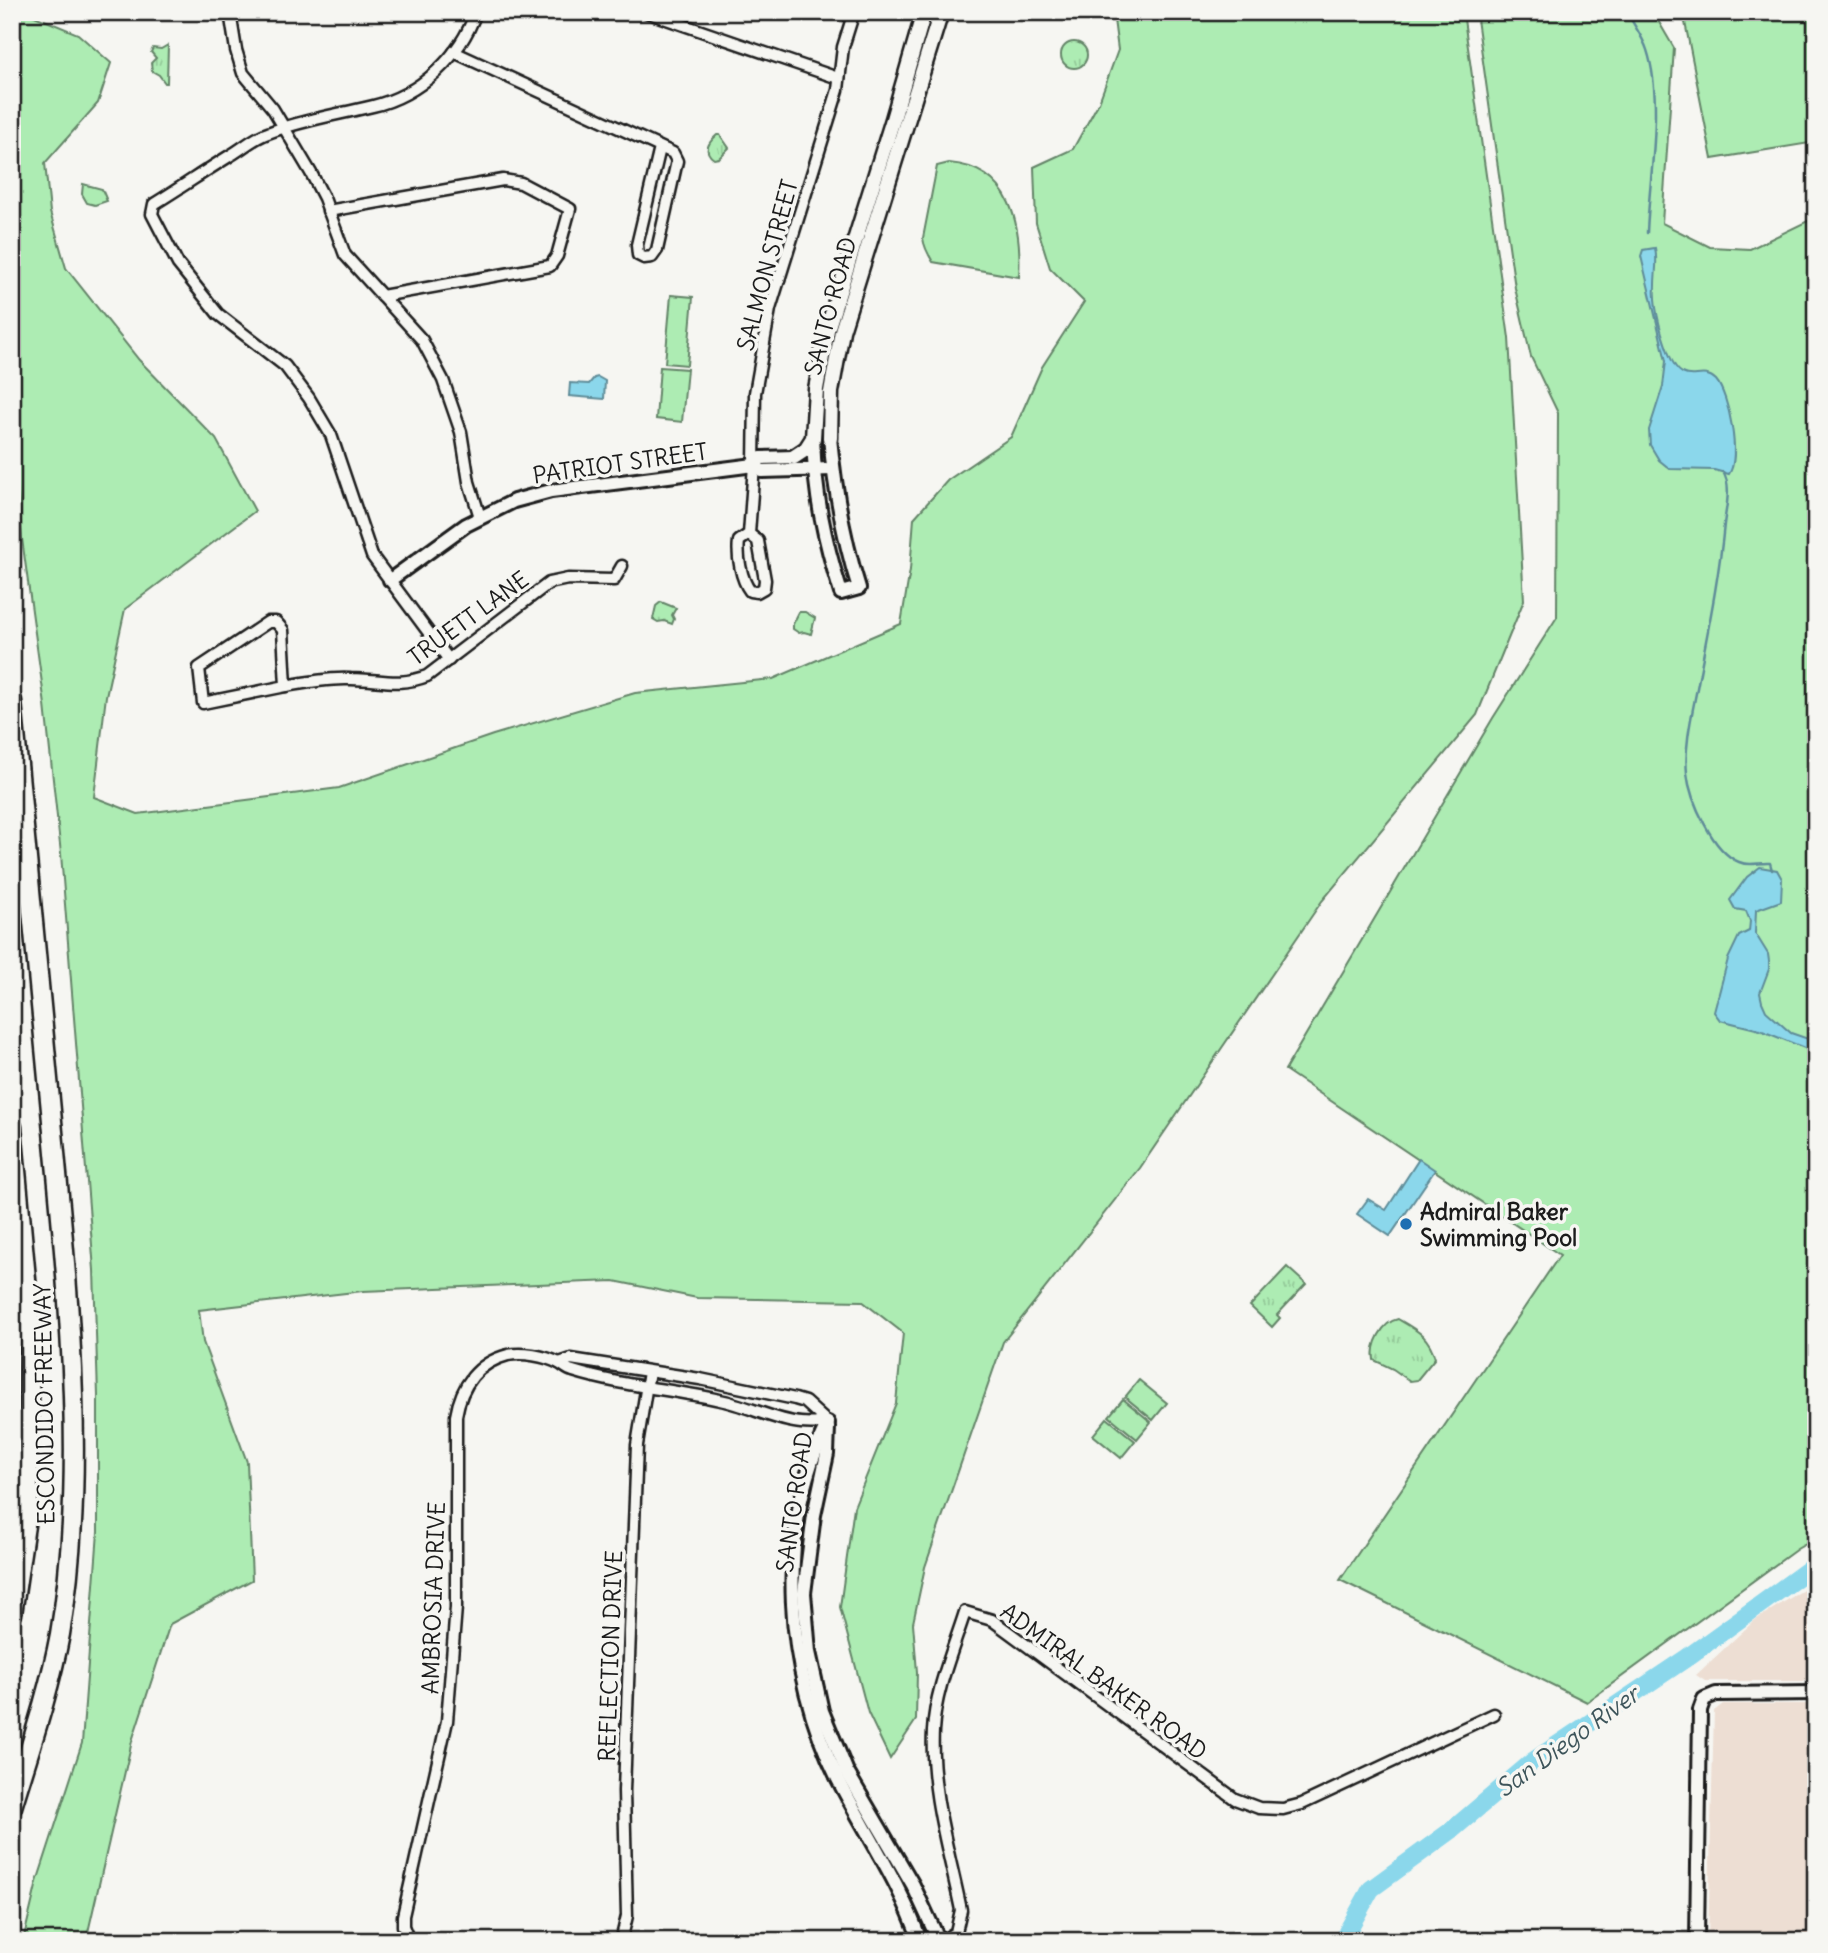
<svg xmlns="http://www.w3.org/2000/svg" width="1828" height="1953" viewBox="0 0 1828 1953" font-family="Delius,sans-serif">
<defs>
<pattern id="park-tufts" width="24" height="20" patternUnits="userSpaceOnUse" patternTransform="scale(1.75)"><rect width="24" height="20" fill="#adecb3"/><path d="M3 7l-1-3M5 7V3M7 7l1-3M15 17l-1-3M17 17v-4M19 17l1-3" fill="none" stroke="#94ca99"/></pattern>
</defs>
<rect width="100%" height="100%" fill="#f6f6f2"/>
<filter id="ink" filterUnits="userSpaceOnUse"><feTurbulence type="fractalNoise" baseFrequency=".0143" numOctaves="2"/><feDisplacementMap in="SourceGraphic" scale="14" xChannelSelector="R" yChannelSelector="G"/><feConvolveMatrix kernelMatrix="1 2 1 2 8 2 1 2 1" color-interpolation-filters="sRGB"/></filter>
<g filter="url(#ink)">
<g fill="#edded3">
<path d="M1816 1582V1681H1705L1696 1675 1755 1620Z"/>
<path d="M1723 1704H1816V1941H1708L1714 1711Z"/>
</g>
<g fill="#adecb3" stroke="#648468" stroke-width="2">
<path d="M12 12H25L78 34 111 63 98 103 45 163 50 212 66 268 139 360 216 439 255 511 125 609 106 696 94 797 138 814 339 788 493 735 635 693 773 679 901 624 910 570 914 518 948 480 1011 437 1042 367 1084 302 1050 268 1036 223 1034 167 1073 149 1099 102 1118 50 1113 12H1463L1509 338 1524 600 1477 715 1322 901 1140 1168 1003 1342 925 1567 913 1623 917 1672 916 1720 890 1759 868 1713 840 1607 854 1507 896 1403 903 1333 862 1301 697 1298 614 1281 363 1291 199 1310 203 1342 247 1462 252 1580 170 1624 132 1741 86 1941H23L37 1882 82 1743 98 1532V1396L94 1270 61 854 45 705 22 539 12 426Z"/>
<path d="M1476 12H1653L1674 48 1662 223 1710 247 1750 249 1816 217V1538L1797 1549 1587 1702 1340 1580 1560 1255 1285 1070 1493 718 1557 617 1558 413 1531 357 1515 288Z"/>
<path d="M1683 12H1816V142L1712 159Z"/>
<path d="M949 163C1012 168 1022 226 1019 277L933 262C928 254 924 247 923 238L937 166Z"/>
<path d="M671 295 693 297 687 365 665 363Z"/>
<path d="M660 367 687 369 682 422 656 419Z"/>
<path d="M1139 1380 1167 1403 1153 1420 1125 1397Z"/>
<path d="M1123 1399 1151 1422 1137 1439 1109 1416Z"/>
<path d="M1107 1418 1135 1441 1121 1458 1093 1435Z"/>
</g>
<g fill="url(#park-tufts)" stroke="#648468" stroke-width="2">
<circle cx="1074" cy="55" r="13"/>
<path d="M168 45 167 83H165L159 75 152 71 151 63 156 58 151 52 153 48 161 49Z"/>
<path d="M717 135H720L729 148 719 158 714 159C702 151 709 142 717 135Z"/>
<path d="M83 184 102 189 107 201 95 205 87 203 82 194Z"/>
<path d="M661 602 676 608 672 615 674 619 672 624 664 621 658 622 653 619 656 606Z"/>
<path d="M799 612H805L815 618 811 634 804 632 799 633 793 629V624Z"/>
<path d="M1287 1267 1306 1284 1277 1315 1280 1318 1272 1327 1250 1306Z"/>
<path d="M1398 1319C1417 1330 1429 1336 1435 1358L1417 1380 1410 1381 1393 1369 1374 1360C1371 1345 1382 1322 1398 1319Z"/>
</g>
<g fill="#8bd7eb" stroke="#5f8c98" stroke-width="2">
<path d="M1655 248C1658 262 1655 272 1655 285 1653 308 1661 333 1669 354 1684 392 1700 364 1716 380 1729 395 1741 457 1729 474L1714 470 1670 469 1659 460 1650 445 1649 430 1663 386 1666 361 1641 256 1643 250Z"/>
<path d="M598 377 605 381 604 399 569 396 570 383 589 384 594 378Z"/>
<path d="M1760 867 1777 870 1782 879 1781 901 1756 910 1755 933 1768 954 1769 961V969L1760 993 1762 1002 1766 1011 1791 1033 1808 1039 1816 1034V1091L1807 1079V1049L1760 1030 1720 1020 1714 1012 1728 959 1739 936 1749 931 1750 921 1746 911 1735 909 1730 900 1747 877Z"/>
<path d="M1419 1159 1435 1170 1390 1236 1357 1214 1368 1199 1386 1210Z"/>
</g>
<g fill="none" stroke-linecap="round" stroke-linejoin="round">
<g stroke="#5f8c98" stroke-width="2.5">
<path d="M1627 12C1633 24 1643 37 1647 50 1664 102 1649 178 1647 233"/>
<path d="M1723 472C1732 485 1726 508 1724 524 1719 578 1708 630 1698 683 1693 710 1684 745 1687 773 1690 800 1713 852 1739 862 1750 867 1759 862 1770 863L1772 870"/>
</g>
<path stroke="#8bd7eb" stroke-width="18" d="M1342 1941 1371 1889 1452 1830 1533 1761 1685 1659 1816 1564"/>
<g stroke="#1c1c1c" stroke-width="15">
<g id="minor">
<path d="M230 12 236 50 243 73 273 109 311 173 324 198 345 255 422 340 443 380 461 432 469 482 480 517"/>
<path d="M646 12 838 78"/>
<path d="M454 52 673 153 677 161 657 250 652 257 644 258 638 255 637 245 660 148"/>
<path d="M328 211 503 180 521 183 570 209 557 256 550 266 382 296"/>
<path d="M749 534 758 541 765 580 764 588 757 592 750 591C741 579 737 556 739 541L749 534 754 465 755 393 770 309 838 90 843 47 854 12"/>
<path d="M268 622H276L283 630 286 686 203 703 199 668Z"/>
<path d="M449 660 372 556 331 435 309 398 285 366 218 314 178 264 152 214 154 204C180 188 205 171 231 155 243 148 255 137 268 133 302 120 337 115 373 106 420 95 460 57 476 12"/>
<path d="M286 686C307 682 329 678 351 679 381 679 398 687 427 676L549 583 568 579 614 580 622 566"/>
<path d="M559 1363 571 1359 700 1379 795 1399 805 1402 828 1423"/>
<path d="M409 1941 403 1926V1916L447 1721 456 1607V1416C461 1386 477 1363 508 1355 523 1352 545 1356 559 1363 564 1366 568 1370 573 1371 621 1386 671 1389 720 1400 746 1405 776 1421 801 1423 810 1424 819 1423 828 1423"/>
<path d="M621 1941 627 1916 624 1791 637 1445 649 1372"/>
<path d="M942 1941 956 1932 961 1910C949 1851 930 1791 933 1731 935 1691 953 1650 965 1612L992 1620 1235 1799 1259 1808 1283 1809 1302 1804 1494 1714"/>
</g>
</g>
<g stroke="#1c1c1c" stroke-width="18">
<g id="tertiary">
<path d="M813 438C815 496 824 539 841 593L859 588C843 538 835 490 830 438"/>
<path d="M754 465 761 458 794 457"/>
<path d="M390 580 466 525 514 501 551 491 754 465 762 471 833 469"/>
<path d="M828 1423C774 1530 785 1673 838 1779 865 1832 901 1884 920 1941"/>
<path d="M828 1427 827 1454 814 1515 804 1593 809 1652 822 1711 847 1772 913 1885 939 1941"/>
<path d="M1697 1941 1700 1710 1704 1699 1716 1694 1816 1693"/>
</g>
</g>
<g stroke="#1c1c1c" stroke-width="19">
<g id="secondary">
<path d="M830 438 831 392 842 331 941 12"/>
<path d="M794 457 806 449 813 438 816 389 827 330 893 119 924 12"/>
</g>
</g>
<g stroke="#1c1c1c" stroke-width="23">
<g id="motorway">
<path d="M12 701C26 848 40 995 54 1142 69 1300 87 1477 60 1634 49 1693 29 1751 12 1807"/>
<path d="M12 1127 30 1322 28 1505 12 1614"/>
</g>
</g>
<use href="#minor" stroke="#f6f6f2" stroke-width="10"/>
<use href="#tertiary" stroke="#f6f6f2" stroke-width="12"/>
<use href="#secondary" stroke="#f6f6f2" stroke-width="14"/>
<use href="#motorway" stroke="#f6f6f2" stroke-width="18"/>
</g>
</g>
<circle fill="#1f6fb2" stroke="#f6f6f2" stroke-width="2.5" cx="1406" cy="1224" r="7"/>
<g text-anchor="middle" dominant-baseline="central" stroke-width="7" stroke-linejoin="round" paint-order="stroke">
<g font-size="23" fill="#1c1c1c" stroke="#f6f6f2">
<text transform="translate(767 265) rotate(-75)">SALMON STREET</text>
<text transform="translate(830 306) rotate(-75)">SANTO ROAD</text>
<text transform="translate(620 463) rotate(-8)">PATRIOT STREET</text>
<text transform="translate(468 618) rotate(-36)">TRUETT LANE</text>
<text transform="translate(44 1404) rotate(-91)">ESCONDIDO FREEWAY</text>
<text transform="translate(794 1502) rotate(-82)">SANTO ROAD</text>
<text transform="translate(433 1598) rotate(-88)">AMBROSIA DRIVE</text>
<text transform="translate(610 1656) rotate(-88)">REFLECTION DRIVE</text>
<text transform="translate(1104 1681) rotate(36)">ADMIRAL BAKER ROAD</text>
</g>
<g font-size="23" font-weight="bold" fill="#1c1c1c" stroke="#f6f6f2" text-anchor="start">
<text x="1420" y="1211">Admiral Baker<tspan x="1420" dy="26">Swimming Pool</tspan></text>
</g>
<g font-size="24" font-style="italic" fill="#3d545a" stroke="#f6f6f2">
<text transform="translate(1567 1741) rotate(-36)">San Diego River</text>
</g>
</g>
<rect width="1828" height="1953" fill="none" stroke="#f6f6f2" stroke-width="42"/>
<rect x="21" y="21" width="1786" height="1911" fill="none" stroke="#1c1c1c" stroke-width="2.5" filter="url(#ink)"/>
</svg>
